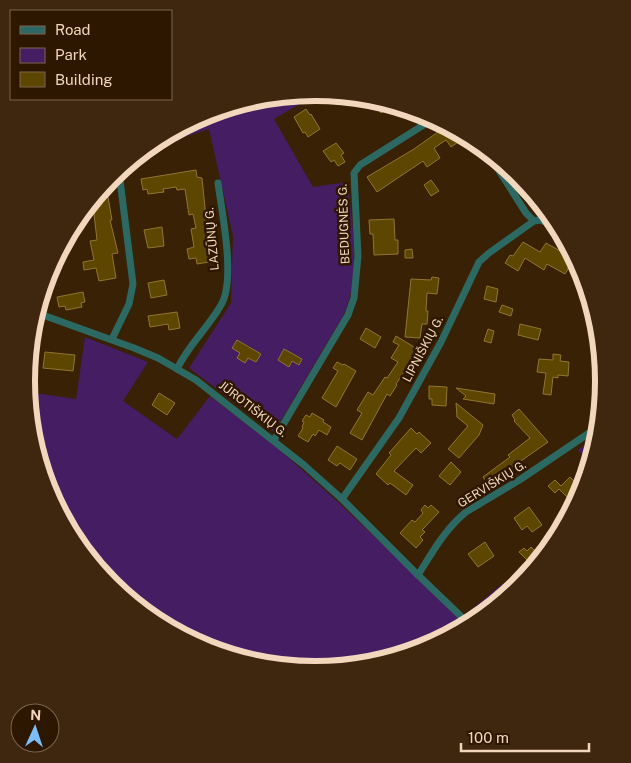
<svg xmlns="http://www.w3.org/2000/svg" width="631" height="763" viewBox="0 0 631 763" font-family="'Public Sans',sans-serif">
<rect width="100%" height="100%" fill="#382104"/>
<g fill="#441d62">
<path d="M316 92 319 93 274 119 313 187 348 182C352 226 362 274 343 316L274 432 189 368 231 303 233 236 209 129 159 145 205 114Z"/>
<path d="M585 281 598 345 593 343 582 290Z"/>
<path d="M85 337 148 362 123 401 177 439 210 396 280 450 337 501 465 623 426 649 315 671 205 649 111 586 48 492 28 392 76 399Z"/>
<path d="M593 439 589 461 578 450Z"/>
<path d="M502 584 520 586 471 619 466 614Z"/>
</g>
<g fill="#5d4600" stroke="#917533">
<path d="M375 104 383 106 390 107 381 113Z"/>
<path d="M306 109 310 115 311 114 320 129 308 137 305 132 303 133 294 117Z"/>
<path d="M445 127 457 135 461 140 451 147 446 140 434 148 440 158 427 167 423 161 377 192 367 177 414 149Z"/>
<path d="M336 143 344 153 341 155 345 162 338 166 334 160 331 162 323 151Z"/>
<path d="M196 170 197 177 202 178 208 238 210 251 213 250 215 261 197 264 196 258 189 259 187 249 194 247 191 229 196 228 193 214 189 215 185 189 177 190 176 187 163 189 164 192 148 194 147 189 143 190 141 179Z"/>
<path d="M431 180 439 191 431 196 424 185Z"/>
<path d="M106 185 112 220H110L118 253 112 254 116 278 99 281 96 268 84 270 83 262 94 260 90 241 97 240 93 205Z"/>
<path d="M394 219 395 240H398V254L374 255 373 234H370L369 220Z"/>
<path d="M162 227 164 246 148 248 144 230Z"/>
<path d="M523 242 540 252 546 243 562 252 564 249 571 253 574 258 565 274 547 264 544 270 525 258 518 271 505 263 510 255 513 256Z"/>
<path d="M412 249 413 258H405V250Z"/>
<path d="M432 277 439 278 437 294 427 293 426 311H428L427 324H422L420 338 405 337 411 279 431 280Z"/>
<path d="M164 280 167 295 151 298 148 283Z"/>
<path d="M487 286 498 289 496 302 484 299Z"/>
<path d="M83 292 85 302 81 303 82 307 66 310 65 306 59 307 57 297Z"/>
<path d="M502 305 513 309 511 316 499 312Z"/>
<path d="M177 312 180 328 169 330 168 324 150 327 148 316Z"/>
<path d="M520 324 541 329 538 340 518 335Z"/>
<path d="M366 328 381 337 375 348 360 339Z"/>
<path d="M488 329 494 331 491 343 484 341Z"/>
<path d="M396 336 419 350 396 384 397 385 390 396 387 394 362 440 350 433 362 413 357 410 368 392 373 395 385 377 387 378 398 362 391 358 399 345 393 342Z"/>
<path d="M237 340 261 354 256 362 248 358 245 363 237 358 240 353 232 348Z"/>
<path d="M284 349 302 359 299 365 292 361 289 367 278 360Z"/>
<path d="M45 352 75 355 73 371 43 368Z"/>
<path d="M553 354 561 355 560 361 569 362 568 376 558 375V378L553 377 551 395 543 394 546 373 537 372 539 359 553 360Z"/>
<path d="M337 362 343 365 344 364 356 371 336 407 322 398 338 371 333 368Z"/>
<path d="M429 386 447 387 446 406 432 405V399H429Z"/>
<path d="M456 388 495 394 494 404 463 399 466 396Z"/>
<path d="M159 393 175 403 167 415 152 405Z"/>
<path d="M456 403 483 425 479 435 459 458 448 449 468 426 457 417Z"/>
<path d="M519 409 548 442 488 484 483 477 510 457 508 455 530 438 514 421 515 420 512 415Z"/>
<path d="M312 413 324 420 323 422 331 427 327 435 319 430 315 436 313 434 308 442 298 436 303 428 302 427 304 422 302 421 306 415 310 417Z"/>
<path d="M411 428 417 434 419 432 431 443 421 453 416 448 394 471 413 485 406 495 390 483 388 485 376 474 391 455 389 453Z"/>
<path d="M337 446 357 459 350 470 340 463 337 466 328 460Z"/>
<path d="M451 462 461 472 450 485 439 476Z"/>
<path d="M570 477 582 489 570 500 559 489 555 493 548 486 555 480 561 486Z"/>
<path d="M425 505 428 508 431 505 439 512 422 530 425 532 420 537 423 540 416 548 400 533 412 520 415 522 423 513 421 510Z"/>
<path d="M529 507 542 525 532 532 527 526 522 530 514 518Z"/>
<path d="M485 542 494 556 478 567 468 554Z"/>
<path d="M531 547 538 554 529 562 519 552 524 548 527 551Z"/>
</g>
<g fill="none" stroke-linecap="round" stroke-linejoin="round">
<g stroke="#2d6963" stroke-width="7">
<path d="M493 161 526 213 534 221 539 220 552 224"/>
<path d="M40 314 134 348 158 358 196 380 304 465 342 499 418 575 467 622"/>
<path d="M112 339 129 304 133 284 119 172"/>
<path d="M177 369C189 344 208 328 221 305 236 280 222 213 218 183"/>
<path d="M274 440 348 315 354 298 358 256 354 173 360 165 433 119"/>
<path d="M342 499 399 418 441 342 479 262 489 253 534 221"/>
<path d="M418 575C432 553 445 529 466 512L521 479 595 429"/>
</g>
</g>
<g text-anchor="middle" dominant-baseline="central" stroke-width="5" stroke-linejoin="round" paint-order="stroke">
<g font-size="12" fill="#f2d7bd" stroke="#2e1700">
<text transform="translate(344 224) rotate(-92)">BEDUGNĖS G.</text>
<text transform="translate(212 239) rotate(-95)">LAZŪNŲ G.</text>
<text transform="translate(423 349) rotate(-62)">LIPNIŠKIŲ G.</text>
<text transform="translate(253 409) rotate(38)">JŪROTIŠKIŲ G.</text>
<text transform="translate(492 484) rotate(-32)">GERVIŠKIŲ G.</text>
</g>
</g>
<path d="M0 0H631V763H0ZM35 381a280 280 0 1 1 560 0a280 280 0 1 1-560 0Z" fill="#3e260f" fill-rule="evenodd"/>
<path fill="none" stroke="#f2d7bd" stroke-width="6" d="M35 381a280 280 0 1 1 560 0a280 280 0 1 1-560 0Z"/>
<rect x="10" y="10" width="162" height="90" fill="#2e1700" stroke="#7c644c"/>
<rect x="20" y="26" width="25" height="8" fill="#2d6963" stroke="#7c644c"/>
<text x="55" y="35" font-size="15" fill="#f2d7bd">Road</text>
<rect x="20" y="48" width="25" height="15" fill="#441d62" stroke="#7c644c"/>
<text x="55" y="60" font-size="15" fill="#f2d7bd">Park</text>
<rect x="20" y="72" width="25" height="15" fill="#5d4600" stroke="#7c644c"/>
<text x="55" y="85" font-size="15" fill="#f2d7bd">Building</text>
<g transform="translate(35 728) rotate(3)"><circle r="24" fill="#2e1700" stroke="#7c644c"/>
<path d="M0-4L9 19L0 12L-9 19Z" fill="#7cbef9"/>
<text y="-8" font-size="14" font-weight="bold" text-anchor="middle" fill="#f2d7bd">N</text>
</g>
<path d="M461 743v8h128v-8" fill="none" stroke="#f2d7bd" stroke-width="2.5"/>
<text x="468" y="743" font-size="15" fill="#f2d7bd" stroke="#2e1700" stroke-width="4" paint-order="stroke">100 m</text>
</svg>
